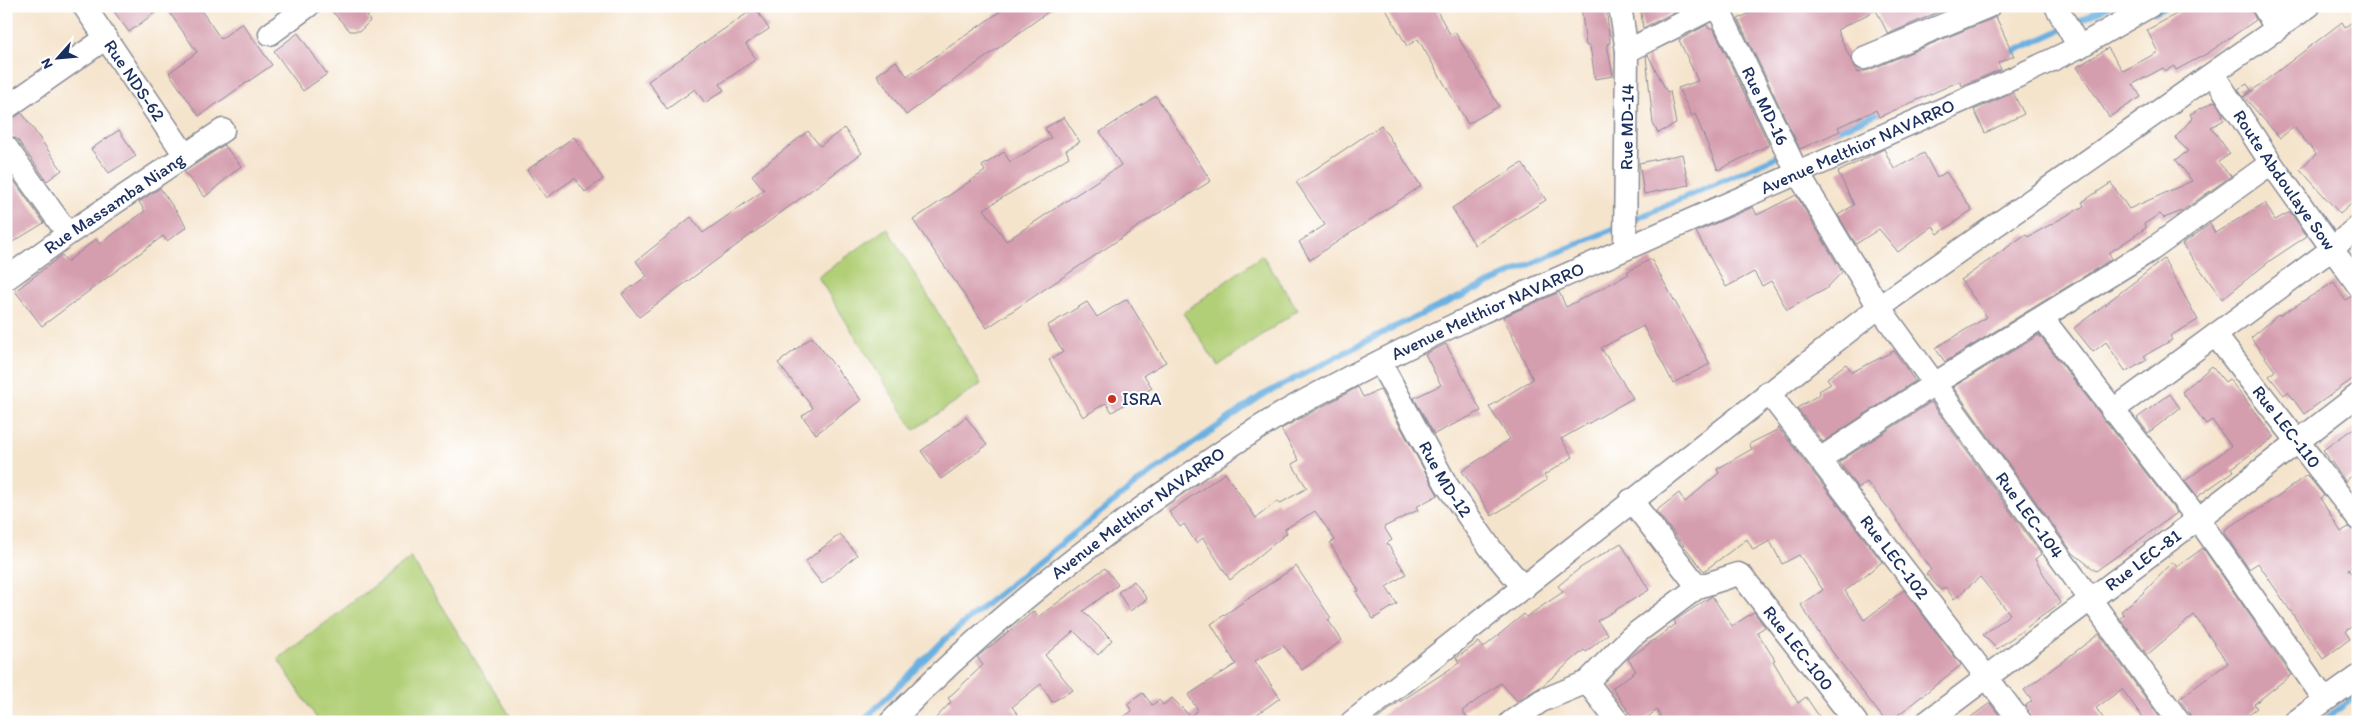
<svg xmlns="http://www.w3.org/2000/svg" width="2364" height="728" viewBox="0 0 2364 728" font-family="Itim,sans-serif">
<rect width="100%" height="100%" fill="#fff"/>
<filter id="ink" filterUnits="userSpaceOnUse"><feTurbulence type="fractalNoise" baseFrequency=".02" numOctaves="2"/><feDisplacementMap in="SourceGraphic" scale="10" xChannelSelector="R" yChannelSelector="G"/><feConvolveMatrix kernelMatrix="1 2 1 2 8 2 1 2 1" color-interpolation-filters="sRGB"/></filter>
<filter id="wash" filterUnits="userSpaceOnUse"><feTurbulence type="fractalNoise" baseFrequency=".0096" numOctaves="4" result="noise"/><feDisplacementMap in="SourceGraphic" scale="20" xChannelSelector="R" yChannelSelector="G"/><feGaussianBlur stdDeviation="1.12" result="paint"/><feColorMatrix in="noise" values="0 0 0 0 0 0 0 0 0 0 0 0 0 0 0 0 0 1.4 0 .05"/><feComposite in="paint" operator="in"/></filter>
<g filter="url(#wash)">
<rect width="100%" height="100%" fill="#f5e4cc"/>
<g fill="#b1cf76" stroke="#667f6a">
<path d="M887 228 981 384 914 430 818 277Z"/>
<path d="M1262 255 1298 310 1218 366 1183 313Z"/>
<path d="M411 558 514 722H319L278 659Z"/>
</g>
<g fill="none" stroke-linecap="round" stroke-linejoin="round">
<g stroke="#6ab0e1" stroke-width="6">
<path d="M2154 12 2165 6"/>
<path d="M2072 24 2109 6"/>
<path d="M2006 55 2063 29"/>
<path d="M1833 132 1883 111"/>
<path d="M1629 222 1785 153"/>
<path d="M862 722 944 640 1002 591 1137 483 1261 396 1390 329 1533 263 1620 226"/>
<path d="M2321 722 2358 695"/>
</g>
</g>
<g id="blocks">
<g fill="#d59eaf">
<path d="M110 6H164L129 32Z"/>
<path d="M165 6H198L221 39 242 23 272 65 199 116 169 73 197 52Z"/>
<path d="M327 6H379L367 17 370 21 360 31H350Z"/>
<path d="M1008 6H1056L906 115 877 75 896 61 907 76Z"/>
<path d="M1384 6H1434L1450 34 1455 32 1499 106 1468 124 1418 39 1407 46Z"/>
<path d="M1581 6H1606L1610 43 1607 44 1613 76 1595 79 1590 46H1586Z"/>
<path d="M1640 6H1686L1643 28Z"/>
<path d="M1763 6H1952L1888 34 1876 10 1837 30 1857 73 1869 70 1996 17 2014 56 1998 63 2001 69 1962 86 1960 81 1879 117 1876 110 1838 127 1840 131 1800 149 1738 19Z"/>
<path d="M2191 6H2250L2256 20 2208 53 2176 70 2174 66 2165 71 2163 68 2133 84 2141 97 2109 117 2077 67 2108 48 2123 71 2158 52 2147 30Z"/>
<path d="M755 8 769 29 746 44 756 59 720 84 724 90 705 103 695 89 667 109 648 81Z"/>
<path d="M2358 18V198L2340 214 2300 169 2316 154 2294 127 2280 138 2244 97 2342 22 2345 27Z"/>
<path d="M1707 25 1709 29 1713 28 1769 145 1718 170 1695 114 1692 116 1678 88 1698 81 1679 40Z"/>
<path d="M298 33 327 74 303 91 274 51Z"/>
<path d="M1648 55 1667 92 1670 91 1676 124 1658 133 1653 124 1646 56Z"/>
<path d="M2247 84 2251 90 2243 97 2238 89Z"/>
<path d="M2013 93 2024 114 1985 133 1974 110Z"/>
<path d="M1156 96 1211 181 1154 216 987 328 913 220 985 171 982 166 1004 152 1010 162 1051 138 1045 128 1064 117 1080 142 1066 150 1069 157 984 209 1006 241 1121 165 1100 132Z"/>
<path d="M2215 101 2223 114 2222 115 2224 120 2211 127 2230 154 2218 162 2231 176 2182 211 2164 218 2160 214 2144 224 2146 228 2109 253 2112 259 1945 362 1935 348 1987 317 1961 280 2026 234 2028 237 2084 206 2082 202 2111 183 2129 209 2192 181 2176 160 2188 151 2175 138 2192 118 2190 114Z"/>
<path d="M22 113 62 170 47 181 17 139 6 134V122Z"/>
<path d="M1381 125 1421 186 1310 260 1299 242 1325 225 1296 182Z"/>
<path d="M844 128 862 153 639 317 622 294 647 276 636 261 691 217 703 233 764 190 752 175 808 131 820 146Z"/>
<path d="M119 130 136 156 109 173 91 149Z"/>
<path d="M574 137 603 179 585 192 575 178 546 198 527 170Z"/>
<path d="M224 145 241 166 205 197 184 172Z"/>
<path d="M1884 149 1894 169 1924 153 1937 178 1946 172 1972 210 1938 234 1933 226 1898 252 1879 229 1856 244 1838 215 1854 205 1838 172Z"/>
<path d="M1682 154 1689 185 1644 194 1639 163Z"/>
<path d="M1522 163 1546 200 1475 245 1452 208Z"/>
<path d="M14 181 44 223 6 246V186Z"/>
<path d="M160 188 187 227 167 241 163 236 42 326 15 291 62 255 67 262 96 239 100 244 145 211 139 202Z"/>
<path d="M1796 195 1842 272 1826 289 1787 310 1771 281 1762 286 1754 272 1726 287 1696 232 1753 207 1757 215Z"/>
<path d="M2265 203 2275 220 2290 212 2307 236 2271 260 2222 299 2182 244 2210 224 2215 233Z"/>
<path d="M1651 259 1710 364 1673 383 1643 326 1601 348 1633 398 1561 439 1573 457 1544 475 1547 480 1492 516 1462 471 1510 439 1489 407 1533 379 1503 317 1559 292 1566 307 1629 274 1627 272Z"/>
<path d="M2164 259 2198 320 2170 336 2172 340 2144 356 2147 360 2126 372 2106 342 2093 352 2074 328Z"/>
<path d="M2334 282 2345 300 2352 296 2358 298V375L2304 414 2288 392 2284 395 2269 376 2275 371 2251 338 2278 315 2279 316Z"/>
<path d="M1127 299 1166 362 1144 375 1152 388 1112 412 1106 403 1083 417 1049 360 1063 352 1047 326 1087 302 1097 317Z"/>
<path d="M2039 335 2177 513 2096 571 2073 553 1953 387Z"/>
<path d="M812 337 861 400 816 434 802 416 813 408 778 363Z"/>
<path d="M1446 344 1481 411 1434 434 1414 398 1441 385 1425 354Z"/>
<path d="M1894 351 1915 381 1823 442 1797 408 1820 394 1819 391 1831 384 1827 378 1846 364 1852 372Z"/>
<path d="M2212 366 2225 382 2229 379 2274 437 2232 468 2234 471 2197 497 2185 481 2231 446 2212 420 2206 424 2182 392Z"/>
<path d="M1358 387 1363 397 1380 390 1438 495 1416 507 1418 510 1384 527 1392 540 1387 543 1406 574 1386 587 1397 604 1373 619 1356 592 1359 591 1330 543 1335 540 1315 511 1285 529 1287 533 1230 580 1203 538 1196 543 1184 524 1180 527 1169 512 1225 473 1256 518 1277 501 1279 504 1307 488 1292 464 1299 460 1281 429Z"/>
<path d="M2170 394 2180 408 2148 433 2137 418Z"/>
<path d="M1931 402 2041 554 2035 559 2060 603 1997 649 1983 635 2010 614 1980 577 1954 599 1945 587 1941 590 1926 574 1931 570 1890 510 1867 482 1858 488 1839 462Z"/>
<path d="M966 417 987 445 941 479 921 451Z"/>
<path d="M2358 425V472L2345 481 2323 450Z"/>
<path d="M1778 427 1882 562 1845 591 1864 620 1904 590 1961 665 1889 722H1886L1824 641 1801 605 1823 590 1799 555 1782 564 1770 541 1753 550 1747 539 1704 571 1656 511 1679 493 1685 502 1719 473 1717 469 1752 449 1749 444 1777 430Z"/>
<path d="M2307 475 2324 496 2320 498 2341 532 2348 527 2358 532V562L2348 569 2358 583V623L2345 631 2350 639 2323 659 2258 563 2249 569 2224 533V530L2264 506Z"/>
<path d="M840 534 857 555 822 584 805 562Z"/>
<path d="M1621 543 1649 590 1597 621 1608 634 1586 652 1584 650 1542 686 1517 701 1501 683 1462 711 1471 722H1374L1395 705 1459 663 1456 658 1479 642 1483 648 1524 614 1526 617 1563 592 1558 586 1580 568Z"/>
<path d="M2203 548 2291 675 2254 704 2257 708 2238 722H2192L2190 714 2179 699 2228 663 2194 615 2147 655 2120 618 2124 615 2121 611 2142 594 2173 562 2177 567Z"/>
<path d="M1296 566 1331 618 1328 620 1342 640 1302 670 1284 646 1255 661 1280 698 1246 722H1116L1132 711 1127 704 1143 693 1152 705 1159 700 1163 705 1172 698 1190 716 1198 710 1188 695 1236 664 1211 624Z"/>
<path d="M1105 568 1118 585 1083 611 1112 640 1098 655 1074 631 1045 655 1073 690 1052 702 1041 684 1012 707 1024 722H932L951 702 948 698 983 665 977 657 1034 611 1038 617Z"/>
<path d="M1134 581 1147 599 1130 611 1118 592Z"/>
<path d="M1712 596 1732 626 1754 612 1765 627 1757 632 1775 660 1773 661 1798 703 1806 697 1823 722H1663L1657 710 1641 722H1636L1612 688 1636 671 1628 659 1676 624 1674 621Z"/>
<path d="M2099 634 2163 722H2146L2122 689 2096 708 2106 722H2034L2025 706 2032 701 2024 690Z"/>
<path d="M1990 703 2004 722H1964Z"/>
</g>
</g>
</g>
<g filter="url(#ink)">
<use href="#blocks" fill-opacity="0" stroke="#888a95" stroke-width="1"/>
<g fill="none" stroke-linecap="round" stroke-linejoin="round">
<g stroke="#888a95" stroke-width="25">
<g id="minor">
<path id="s1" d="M84 6 185 155"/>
<path d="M1620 6 1627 51 1625 248"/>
<path id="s2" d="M1717 6 1797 172 1879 307 2179 722"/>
<path d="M2056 6 2079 47"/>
<path d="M2263 6 2277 30"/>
<path d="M270 34 308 6"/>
<path d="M1627 51 1716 6"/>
<path d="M1864 58 1989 6"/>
<path id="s3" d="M2213 74 2271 163 2358 285"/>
<path d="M6 108 106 38"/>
<path d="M6 147 68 234"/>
<path id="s4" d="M6 279 68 234 223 130"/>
<path d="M2043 319 2198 519 2325 700"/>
<path id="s5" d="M2216 336 2358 519"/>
<path id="s6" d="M1380 362 1446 484 1491 549 1524 588"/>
<path id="s7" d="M1768 392 2021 722"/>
<path d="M2112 411 2332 249 2358 226"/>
<path d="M1820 459 1934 384 2151 250 2271 163"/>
<path d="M1631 500 1698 587"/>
<path d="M1587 682 1618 722"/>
<path id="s8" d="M891 722C974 636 1066 562 1163 493 1207 462 1252 430 1299 404 1359 371 1420 341 1482 312L2016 77 2079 47 2150 6"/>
<path d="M1352 722 1879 307 2309 6"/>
<path id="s9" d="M1511 722 1541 701 1587 682 1631 637 1698 587 1738 574 1742 576 1856 722"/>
<path id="s10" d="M1927 722 2198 519 2358 395"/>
<path d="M2295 722 2358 677"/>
</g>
</g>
<use href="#minor" stroke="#fff" stroke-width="22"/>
</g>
</g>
<circle fill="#c8321e" stroke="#fff" stroke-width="2" cx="1112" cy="399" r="5"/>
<g text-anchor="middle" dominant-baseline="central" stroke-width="4" stroke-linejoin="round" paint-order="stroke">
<g font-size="18" fill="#1b2f5e" stroke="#fff">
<text stroke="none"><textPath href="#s1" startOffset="90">Rue NDS-62</textPath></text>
<text stroke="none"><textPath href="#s2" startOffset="111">Rue MD-16</textPath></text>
<text transform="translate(1627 127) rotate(-89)">Rue MD-14</text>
<text stroke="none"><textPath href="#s8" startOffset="1134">Avenue Melthior NAVARRO</textPath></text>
<text stroke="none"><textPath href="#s3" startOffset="128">Route Abdoulaye Sow</textPath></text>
<text stroke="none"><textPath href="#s4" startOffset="132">Rue Massamba Niang</textPath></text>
<text stroke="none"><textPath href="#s8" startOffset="729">Avenue Melthior NAVARRO</textPath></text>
<text stroke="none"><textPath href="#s5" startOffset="115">Rue LEC-110</textPath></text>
<text stroke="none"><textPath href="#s6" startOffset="134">Rue MD-12</textPath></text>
<text stroke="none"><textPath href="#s8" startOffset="324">Avenue Melthior NAVARRO</textPath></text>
<text stroke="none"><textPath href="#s2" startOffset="599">Rue LEC-104</textPath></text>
<text stroke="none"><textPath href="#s7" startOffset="208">Rue LEC-102</textPath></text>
<text stroke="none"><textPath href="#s10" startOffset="270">Rue LEC-81</textPath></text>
<text stroke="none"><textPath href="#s9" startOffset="371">Rue LEC-100</textPath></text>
</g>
<g font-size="18" fill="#1b2f5e" stroke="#fff" text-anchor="start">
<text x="1122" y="399">ISRA</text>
</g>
</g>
<rect width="2364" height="728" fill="none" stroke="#fff" stroke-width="25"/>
<g transform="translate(58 58) rotate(243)" stroke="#ffffff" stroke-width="4" paint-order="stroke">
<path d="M0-4L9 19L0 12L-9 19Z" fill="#1b2f5e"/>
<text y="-8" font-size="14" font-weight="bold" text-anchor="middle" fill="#1b2f5e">N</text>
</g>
</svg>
